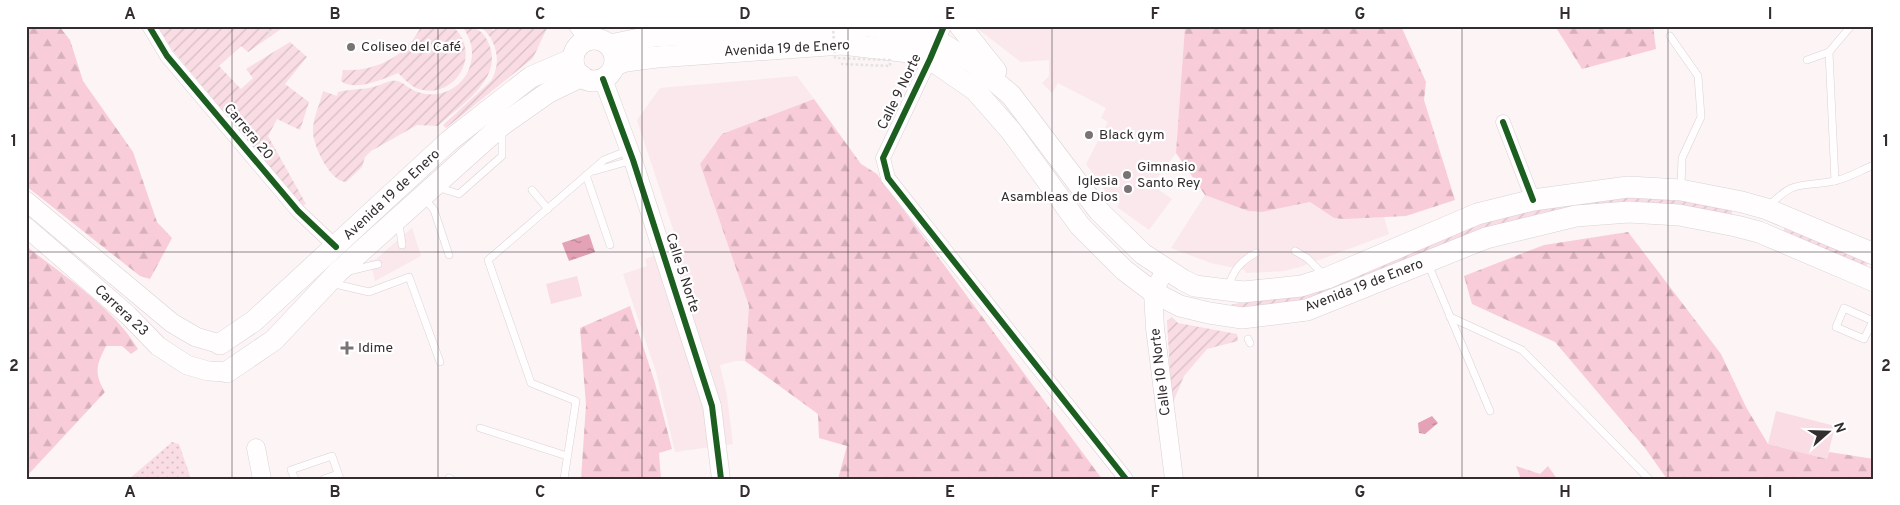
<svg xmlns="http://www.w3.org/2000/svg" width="1900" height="505" viewBox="0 0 1900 505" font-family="Overpass,sans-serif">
<defs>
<pattern id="forest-firs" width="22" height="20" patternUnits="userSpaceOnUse" patternTransform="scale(1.25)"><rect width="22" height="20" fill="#f9ccd9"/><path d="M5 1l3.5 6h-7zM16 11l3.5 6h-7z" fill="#d6b0bb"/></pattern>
<pattern id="park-dots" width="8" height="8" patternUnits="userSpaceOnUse" patternTransform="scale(1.25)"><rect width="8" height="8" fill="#f9dce4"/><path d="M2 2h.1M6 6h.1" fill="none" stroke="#d6bdc4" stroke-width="1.8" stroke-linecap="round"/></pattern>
<pattern id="garden-furrows" width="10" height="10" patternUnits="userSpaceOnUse" patternTransform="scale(1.25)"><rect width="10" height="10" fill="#f9dce4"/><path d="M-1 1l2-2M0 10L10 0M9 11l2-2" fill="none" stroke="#d6bdc4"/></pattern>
<pattern id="water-ripples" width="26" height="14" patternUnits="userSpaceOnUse" patternTransform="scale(1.25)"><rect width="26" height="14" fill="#e4a2b7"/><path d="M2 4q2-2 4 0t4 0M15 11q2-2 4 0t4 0" fill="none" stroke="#ba8495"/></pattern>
</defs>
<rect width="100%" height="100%" fill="#fcf4f5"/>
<g fill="#fae8ec">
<path d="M974 26H1185L1176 153 1152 185 1172 199 1149 230 1117 207 1120 202 1106 192 1086 164 1108 122 1101 118 1106 108 1058 83 1052 93 1042 83 1049 76V60L1021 62Z"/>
<path d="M797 76 814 99 722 134 700 164 749 306 745 361H735L720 365 727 396 733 444 675 452 656 372 623 274 647 266 645 259 679 247 637 120 660 88Z"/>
<path d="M1205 195 1248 211 1262 212 1310 202 1334 218 1384 217 1389 234 1300 267 1284 271 1246 273 1245 270 1211 263 1171 248Z"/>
<path d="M412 228 421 256 375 281 370 260H375Z"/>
</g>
<g fill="#f9dce4">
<path d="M577 276 582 296 551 304 546 284Z"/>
<path d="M1776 411 1835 426 1827 459 1768 444Z"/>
</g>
<g fill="url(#forest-firs)">
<path d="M26 26H59L70 40 83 81 133 152 157 222 172 238 150 279 140 276 26 186Z"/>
<path d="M1185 26H1401L1426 82 1424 100 1455 200 1406 216 1344 219 1334 218 1310 202 1262 212 1248 211 1205 195 1176 153Z"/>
<path d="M1555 26H1653L1656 49 1582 69Z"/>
<path d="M814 99 861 164 877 174 1102 479H838L847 446 819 438 818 414 745 361 749 306 700 164 722 134Z"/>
<path d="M1628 232 1721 354 1746 407 1768 444 1827 459 1829 452 1874 459V479H1667L1645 448 1555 342 1472 304 1464 276 1544 245Z"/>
<path d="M26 246C65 277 112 306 138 349L131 354 122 346H106C96 365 94 374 105 392L26 477Z"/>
<path d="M630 306 655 383 672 449 659 453 661 479H581L586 405 580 328Z"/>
<path d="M1516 466 1540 474 1548 466 1557 479H1521Z"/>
</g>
<path fill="url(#park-dots)" d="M172 442 179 444 191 479H129Z"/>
<g fill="url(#garden-furrows)">
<path d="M157 26H280L281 29 248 52 241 46 219 66 241 89 253 78 246 69 290 42 307 57 285 84 309 102 300 130 277 119 268 136 306 204 302 206 174 52Z"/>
<path d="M421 26H452C485 54 453 103 416 88 408 84 404 78 398 73 384 79 354 92 341 81L343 70C375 72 408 56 421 26Z"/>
<path d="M462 26C474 26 482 30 487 40 507 77 462 104 438 126L417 125 371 151 365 157 362 167 346 182C331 182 314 148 313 133 312 121 320 103 323 91L337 96 338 92C350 89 361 90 373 87 379 86 385 82 391 81 401 79 406 87 415 91 436 100 460 91 469 69 475 53 472 40 462 26Z"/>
<path d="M490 26 493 31 500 26H548L533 58 446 128 443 125 491 81C502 63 497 40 481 27Z"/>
<path d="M1666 197 1733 208 1731 217 1583 208 1538 214 1512 222 1311 301 1273 308H1217L1253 300 1509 214 1582 199Z"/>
<path d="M1786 223 1869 260 1865 269 1784 231Z"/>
<path d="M1172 317 1178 323 1237 334 1238 341 1207 349 1184 376 1172 405 1167 321Z"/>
</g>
<g fill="url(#water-ripples)">
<path d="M589 234 595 252 569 261 562 243Z"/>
<path d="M1432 416 1438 423 1425 434 1419 433 1418 423Z"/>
</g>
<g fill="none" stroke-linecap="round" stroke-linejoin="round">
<g stroke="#d9d2d4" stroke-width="8">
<g id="service">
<path d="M1670 36 1698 76 1701 117 1682 158 1681 187"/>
<path d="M1829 52 1835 181"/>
<path d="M1807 60 1829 52 1851 26"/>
<path d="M594 171 633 160"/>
<path d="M586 175 610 245"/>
<path d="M437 187 459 194 502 156V130"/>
<path d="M532 190 548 209"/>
<path d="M425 199 434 210 449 255"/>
<path d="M1768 207C1796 178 1800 188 1834 181 1847 179 1861 170 1874 165"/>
<path d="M399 223 402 245"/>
<path d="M1295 251 1307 258 1325 276"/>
<path d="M1428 264 1490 411"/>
<path d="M349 271 378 264"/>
<path d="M331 283 369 292 409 277 440 362"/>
<path d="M1228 288C1233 271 1240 261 1256 253"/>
<path d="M1450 317 1522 350 1649 479"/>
<path d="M1873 321 1844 308 1836 327 1864 339 1874 319"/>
<path d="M1248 339 1250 343"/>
<path d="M480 428 567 456"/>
<path d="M449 478 451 479"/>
<path d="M295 479 291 470 332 456 340 479"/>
<path d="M324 479 338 474"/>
<path d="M564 479 576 401 531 383 488 260 604 160 629 150"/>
</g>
</g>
<g stroke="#d9d2d4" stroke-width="15">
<g id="minor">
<path d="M149 26 167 56 298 211 336 247"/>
<path d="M576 26 586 40"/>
<path d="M944 26 930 59 883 158 888 178 1126 479"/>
<path d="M1503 122 1533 200"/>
</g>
</g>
<g stroke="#d9d2d4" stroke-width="19">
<g id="tertiary">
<path d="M603 79 633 160 712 406 721 479"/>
<path d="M1166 269 1153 292 1155 328 1174 479"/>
<path d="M256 448 262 479"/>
</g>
</g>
<g stroke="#d9d2d4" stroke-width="20">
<g id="secondary">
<path d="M26 201 172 323 196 337 220 344"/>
<path d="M26 227 128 315 158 346 187 365 208 371 227 372"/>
</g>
</g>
<g stroke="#d9d2d4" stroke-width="22">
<g id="primary">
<path d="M868 26 912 33 938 41 973 63 1011 95 1099 211 1143 254 1183 280 1195 286 1243 292 1301 286 1327 278 1477 214 1533 200 1628 187 1681 190 1742 202 1767 209 1874 254"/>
<path d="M960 26 996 71"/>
<circle cx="594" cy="60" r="21"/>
<path d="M610 45 654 36 865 26"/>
<path d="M615 65 626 61 657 57 842 44 909 52 930 59 975 90 1011 131 1080 226 1124 270 1153 292 1180 306 1209 313 1242 318 1307 310 1486 238 1576 216 1629 212 1679 215 1736 226 1759 232 1874 281"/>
<path d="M220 344 254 321 449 141 531 77 573 59"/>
<path d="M227 372 274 340 338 272 502 125 549 92 582 76"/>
</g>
</g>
<path stroke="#e4e2e2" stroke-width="2.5" stroke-dasharray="2.5 2.5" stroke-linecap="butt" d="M267 26 271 36"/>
<use href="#service" stroke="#fffdfe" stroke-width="7"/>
<use href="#minor" stroke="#fffdfe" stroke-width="14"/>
<use href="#tertiary" stroke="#fffdfe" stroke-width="18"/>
<use href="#secondary" stroke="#fffdfe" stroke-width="19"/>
<use href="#primary" stroke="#fffdfe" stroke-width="21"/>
<path stroke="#e4e2e2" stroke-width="2.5" stroke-dasharray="2.5 2.5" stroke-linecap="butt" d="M833 26 835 58 890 60V66L841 64"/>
<g stroke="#fff" stroke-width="9">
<g id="cycleway">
<path d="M149 26 167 56 298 211 336 247"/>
<path d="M944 26 930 59 883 158 888 178 1126 479"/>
<path d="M603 79 633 160 712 406 721 479"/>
<path d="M1503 122 1533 200"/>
</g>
</g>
<use href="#cycleway" stroke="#1b5e20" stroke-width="6"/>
</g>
<path fill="none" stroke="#342d2f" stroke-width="1" stroke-opacity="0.55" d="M232 26V479M438 26V479M642 26V479M848 26V479M1052 26V479M1258 26V479M1462 26V479M1668 26V479M26 252H1874"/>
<g fill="#7a7374" stroke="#fff" stroke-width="2">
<circle cx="351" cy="47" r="5"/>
<circle cx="1089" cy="135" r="5"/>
<circle cx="1127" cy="175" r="5"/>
<circle cx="1128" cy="189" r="5"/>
<path d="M344.5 340.5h5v5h5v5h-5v5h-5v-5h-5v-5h5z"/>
</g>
<g text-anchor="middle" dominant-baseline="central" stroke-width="4.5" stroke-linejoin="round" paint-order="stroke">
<g font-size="14" fill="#342d2f" stroke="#fff" text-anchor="start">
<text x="361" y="47">Coliseo del Café</text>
<text x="1099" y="135">Black gym</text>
<text x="1137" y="167">Gimnasio<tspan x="1137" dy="16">Santo Rey</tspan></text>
<text x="1118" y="181" text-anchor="end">Iglesia<tspan x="1118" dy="16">Asambleas de Dios</tspan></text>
<text x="358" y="348">Idime</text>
</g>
<g font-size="14" fill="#342d2f" stroke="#fff">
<text transform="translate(787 49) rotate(-3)">Avenida 19 de Enero</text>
<text transform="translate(900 92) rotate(-64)">Calle 9 Norte</text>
<text transform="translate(248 132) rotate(50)">Carrera 20</text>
<text transform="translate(392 195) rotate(-43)">Avenida 19 de Enero</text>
<text transform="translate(682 273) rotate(72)">Calle 5 Norte</text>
<text transform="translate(1364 286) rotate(-21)">Avenida 19 de Enero</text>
<text transform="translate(121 311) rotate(43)">Carrera 23</text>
<text transform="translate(1161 372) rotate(-97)">Calle 10 Norte</text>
</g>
</g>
<rect width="1900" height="505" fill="none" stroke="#ffffff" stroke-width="55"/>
<g transform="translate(1828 432) rotate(70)" stroke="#ffffff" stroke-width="4" paint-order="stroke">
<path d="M0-4L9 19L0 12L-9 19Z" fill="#342d2f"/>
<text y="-8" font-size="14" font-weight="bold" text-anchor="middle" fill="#342d2f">N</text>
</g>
<rect x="28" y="28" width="1844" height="450" fill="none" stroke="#342d2f" stroke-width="2"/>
<g font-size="16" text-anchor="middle" font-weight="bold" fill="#342d2f">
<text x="130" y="19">A</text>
<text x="335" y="19">B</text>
<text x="540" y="19">C</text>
<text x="745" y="19">D</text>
<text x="950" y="19">E</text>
<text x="1155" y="19">F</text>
<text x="1360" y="19">G</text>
<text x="1565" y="19">H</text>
<text x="1770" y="19">I</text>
<text x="14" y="146">1</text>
<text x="1886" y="146">1</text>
<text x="14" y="371">2</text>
<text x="1886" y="371">2</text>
<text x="130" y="497">A</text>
<text x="335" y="497">B</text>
<text x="540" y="497">C</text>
<text x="745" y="497">D</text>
<text x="950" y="497">E</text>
<text x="1155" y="497">F</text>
<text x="1360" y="497">G</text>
<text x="1565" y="497">H</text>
<text x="1770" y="497">I</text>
</g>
</svg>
